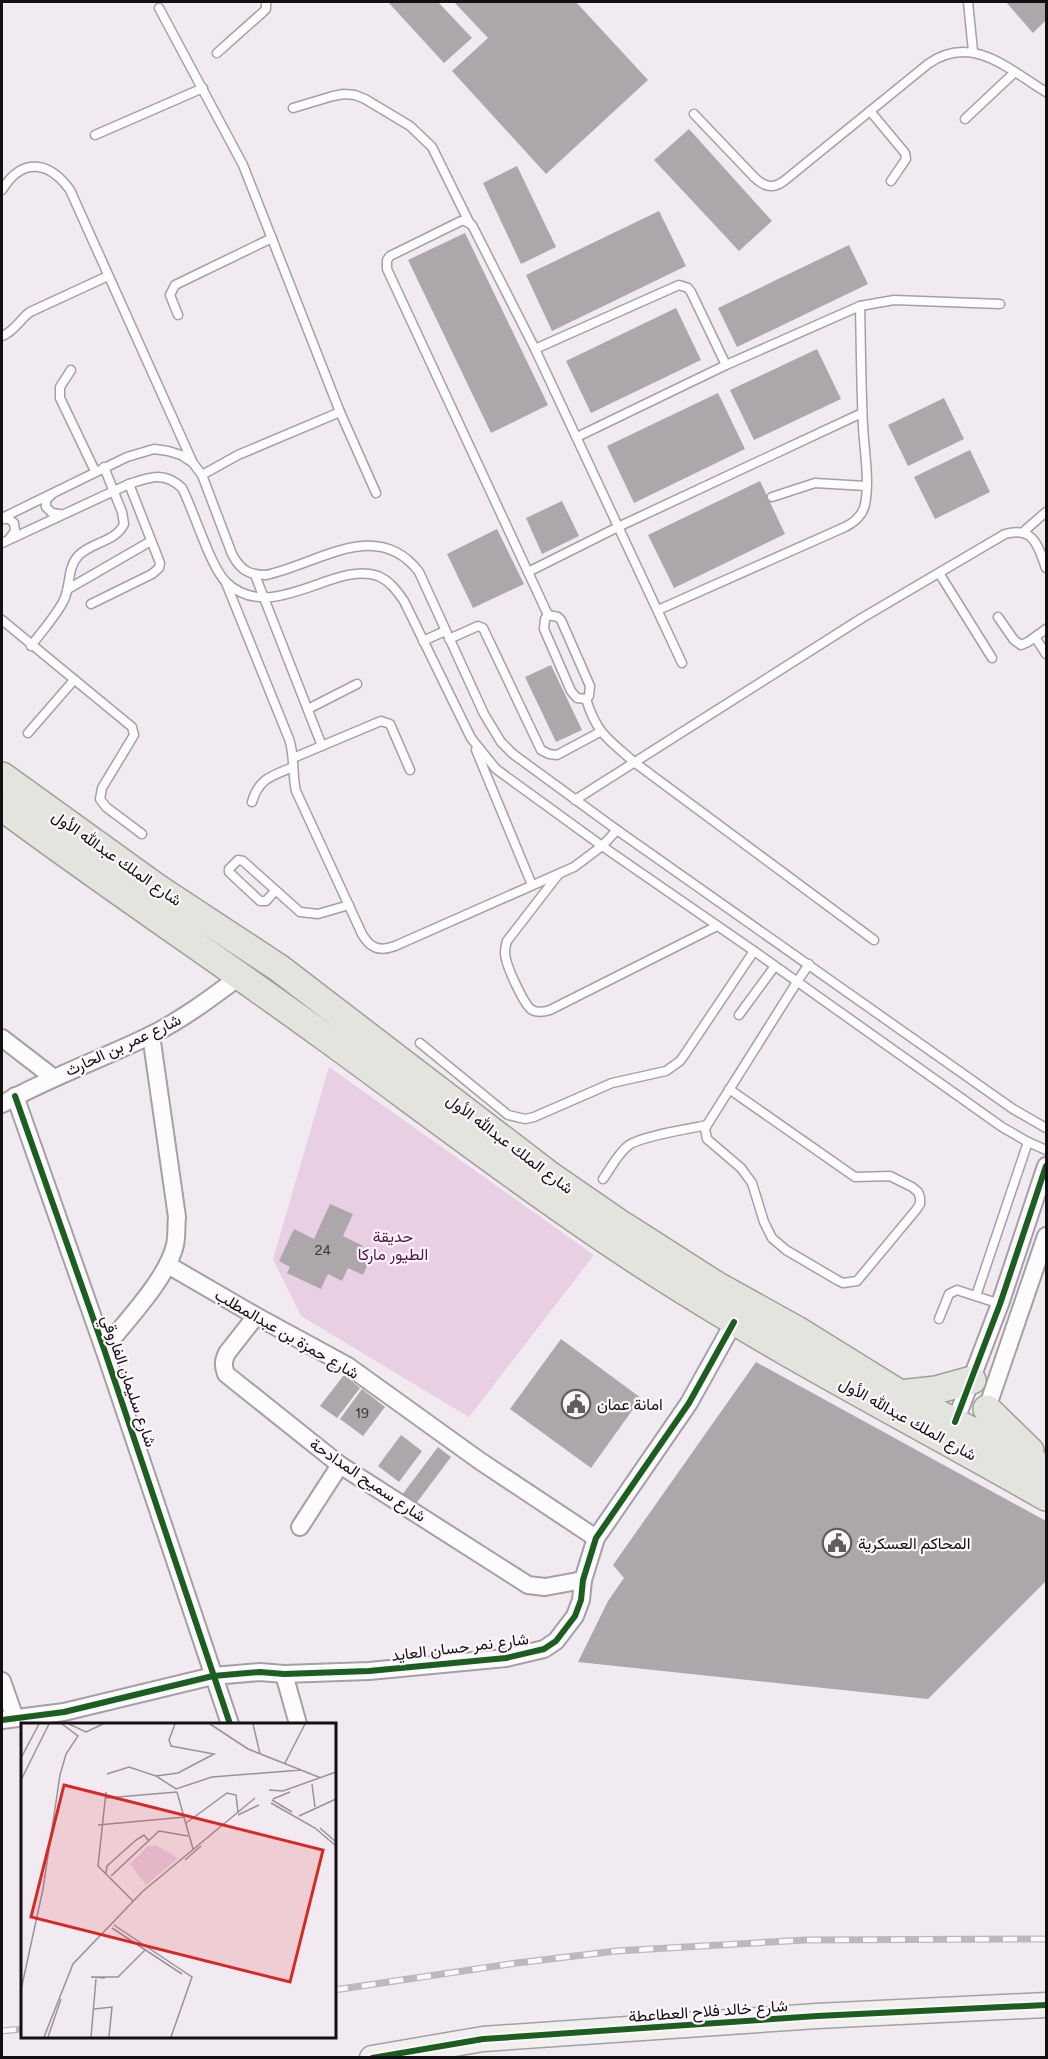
<svg xmlns="http://www.w3.org/2000/svg" width="1048" height="2059" viewBox="0 0 1048 2059" font-family="Figtree,Vazirmatn,sans-serif">
<rect width="100%" height="100%" fill="#f2eaf1"/>
<path fill="#e8cfe4" d="M329 1067 594 1255 469 1417 301 1316 273 1259Z"/>
<g fill="#ada7ac">
<path d="M388 2H438L472 38 444 63Z"/>
<path d="M454 2H576L648 80 546 174 452 71 488 38Z"/>
<path d="M1006 2H1046V20L1033 33Z"/>
<path d="M689 129 772 221 739 251 654 160Z"/>
<path d="M517 166 556 247 521 264 483 183Z"/>
<path d="M659 211 686 266 552 331 526 275Z"/>
<path d="M465 233 548 405 491 433 408 260Z"/>
<path d="M849 245 868 284 737 347 718 308Z"/>
<path d="M676 308 701 360 591 413 566 361Z"/>
<path d="M817 349 841 399 754 440 730 390Z"/>
<path d="M718 393 745 449 634 503 607 446Z"/>
<path d="M944 398 964 439 908 466 888 425Z"/>
<path d="M970 450 990 492 935 519 914 477Z"/>
<path d="M760 481 785 534 674 588 648 535Z"/>
<path d="M562 501 579 536 542 554 526 518Z"/>
<path d="M497 529 524 584 473 608 447 554Z"/>
<path d="M551 665 582 730 556 742 525 677Z"/>
<path d="M330 1204 353 1214 343 1236 363 1246 360 1254 370 1259 363 1275 348 1268 342 1281 328 1274 321 1289 287 1273 290 1267 279 1261 294 1229 314 1239Z"/>
<path d="M561 1339 641 1398 591 1468 510 1409Z"/>
<path d="M756 1362 1046 1521V1581L928 1699 578 1662 608 1601 624 1578 613 1565Z"/>
<path d="M344 1375 360 1388 337 1418 320 1406Z"/>
<path d="M362 1389 385 1407 363 1436 340 1419Z"/>
<path d="M401 1435 422 1451 399 1482 378 1466Z"/>
<path d="M438 1447 451 1457 412 1509 399 1499Z"/>
</g>
<g fill="none" stroke-linecap="round" stroke-linejoin="round">
<g stroke="#a69fa5" stroke-width="11">
<g id="lane">
<path d="M968 2 973 51"/>
<path d="M159 8 243 165 340 412 376 493"/>
<path d="M217 53 263 12 266 9V2"/>
<path d="M293 108 333 96 344 94 355 95 365 99 410 126 432 147 469 222"/>
<path d="M870 111 905 153 906 159 891 181"/>
<path d="M694 114 755 178C765 187 773 189 784 181L928 64C972 33 1008 69 1046 92"/>
<path d="M965 119 1015 72"/>
<path d="M95 135 203 88"/>
<path d="M2 190C22 157 49 161 70 190L192 461"/>
<path d="M178 315 170 295 175 285 272 238"/>
<path d="M2 336C15 331 19 320 30 312L108 276"/>
<path d="M535 349 679 285 688 288 691 292 726 365"/>
<path d="M71 370 60 387V398L95 471"/>
<path d="M577 437 726 365 860 306 894 300 1000 304"/>
<path d="M202 475 238 455 340 412"/>
<path d="M52 494 46 500V507L52 513 60 514"/>
<path d="M772 497 815 483 866 486"/>
<path d="M2 518 127 457 154 449 168 451 181 455 193 463 202 475 232 554C240 570 249 575 266 575 318 564 377 517 419 572L484 714 501 742 513 754 617 830 1013 1109 1046 1128"/>
<path d="M2 519H9L14 523 15 531 10 538"/>
<path d="M1023 532 1046 512"/>
<path d="M2 543 129 484C150 477 164 471 182 488 194 511 211 569 227 583 273 625 335 560 378 576 390 581 397 591 404 601L471 738 496 769 602 846 754 951 1002 1127 1028 1142 1046 1150"/>
<path d="M528 572 618 527 862 413"/>
<path d="M939 573 992 658"/>
<path d="M255 575 322 746"/>
<path d="M226 583 289 739C295 756 292 774 296 791L362 934C370 948 379 952 395 946L574 867 602 846 617 830"/>
<path d="M68 589 151 541"/>
<path d="M91 604 152 574 159 568 160 563 129 484"/>
<path d="M658 610 845 527C855 522 863 515 865 504 870 481 864 449 863 426 861 386 861 346 860 306"/>
<path d="M548 615 387 269V260L390 256 461 221H465L472 225 535 349 682 663"/>
<path d="M548 615 558 617 561 620 590 686 589 696 586 699C597 734 608 739 634 762L874 940"/>
<path d="M548 615 545 619 544 629 571 691 577 698 586 699"/>
<path d="M998 617 1014 640 1021 645 1028 642 1046 629"/>
<path d="M2 620 132 727 134 735 102 788 100 799 106 807 142 834"/>
<path d="M1035 637 1046 654"/>
<path d="M449 639 478 626 483 628 541 750 549 754 557 755 600 732"/>
<path d="M423 641 445 631"/>
<path d="M31 646C42 631 56 616 64 600 71 585 67 568 78 556 91 542 116 542 124 524L122 512 104 467"/>
<path d="M308 709 357 684"/>
<path d="M28 733 74 680"/>
<path d="M476 750 532 885"/>
<path d="M293 758 381 721 390 724 410 770"/>
<path d="M575 800 862 618 1005 534C1034 526 1038 546 1046 568"/>
<path d="M252 802C259 778 272 776 293 767"/>
<path d="M558 875 507 941C505 947 504 953 506 959 508 969 524 1005 532 1010 538 1013 544 1012 550 1010L717 926"/>
<path d="M275 891 266 901H260L229 872V869L238 860 243 861 300 912 318 914 349 905"/>
<path d="M739 1015 775 966"/>
<path d="M420 1043 508 1115 525 1119 534 1117 612 1083 666 1071 680 1061 685 1054 754 951"/>
<path d="M729 1089 855 1177 890 1176 912 1187 918 1192 920 1197V1204L916 1210 857 1281 843 1283 837 1280 786 1250 772 1238 764 1222 752 1183 741 1168 707 1139 705 1129 707 1125 797 982 809 964"/>
<path d="M603 1179C611 1168 618 1153 629 1145 642 1136 689 1129 707 1125"/>
<path d="M976 1296 1028 1142"/>
<path d="M939 1319 949 1294 957 1290 1000 1304"/>
</g>
</g>
<g stroke="#a69fa5" stroke-width="20">
<g id="street">
<path d="M2 1038 54 1078"/>
<path d="M15 1096 104 1349 230 1724"/>
<path d="M2 1104C50 1077 102 1059 151 1035 183 1019 211 998 239 977"/>
<path d="M168 1265 256 1316 348 1366 480 1461 596 1538"/>
<path d="M256 1316 227 1353C223 1361 223 1366 226 1374L340 1465 528 1585 545 1587 583 1580"/>
<path d="M104 1349C126 1321 167 1279 175 1245 177 1236 176 1226 177 1217L151 1035"/>
<path d="M984 1417 1046 1236"/>
<path d="M955 1422 1000 1304 1046 1166"/>
<path d="M300 1527 340 1465"/>
<path d="M284 1674 298 1724"/>
<path d="M2 1681 15 1718"/>
<path d="M2 1720 64 1712 213 1676 260 1672 284 1674 369 1671 506 1658 544 1649 556 1641 575 1616 581 1600 583 1580 596 1538 689 1403 734 1322"/>
</g>
</g>
<g stroke="#a69fa5" stroke-width="27">
<path id="secondary" d="M372 2058 483 2039 817 2016 1046 2005"/>
</g>
<g stroke="#a09e97" stroke-width="30">
<g id="primary">
<path d="M2 776 156 887 279 968 548 1174 622 1225 716 1285 797 1330 900 1394 1046 1469"/>
<path d="M2 807C108 886 218 959 325 1037 435 1117 544 1201 659 1275 784 1355 917 1423 1046 1497"/>
<path d="M900 1394 936 1390 972 1380"/>
<path d="M987 1409 1030 1451"/>
</g>
</g>
<use href="#lane" stroke="#fdfcfd" stroke-width="8"/>
<use href="#street" stroke="#fdfcfd" stroke-width="16"/>
<use href="#secondary" stroke="#f1f0ee" stroke-width="24"/>
<use href="#primary" stroke="#e4e4df" stroke-width="27"/>
<g stroke="#bbb9bb" stroke-width="7">
<g id="rail">
<path d="M334 1990 517 1963 616 1951 805 1940 1046 1939"/>
<path d="M2 2031 22 2029"/>
</g>
</g>
<use href="#rail" stroke="#fdf7fc" stroke-width="4.5" stroke-dasharray="14" stroke-linecap="butt"/>
<g stroke="#fdf7fc" stroke-width="10">
<g id="cycleway">
<path d="M15 1096 104 1349 230 1724"/>
<path d="M955 1422 1000 1304 1046 1166"/>
<path d="M2 1720 64 1712 213 1676 260 1672 284 1674 369 1671 506 1658 544 1649 556 1641 575 1616 581 1600 583 1580 596 1538 689 1403 734 1322"/>
<path d="M372 2058 483 2039 817 2016 1046 2005"/>
</g>
</g>
<use href="#cycleway" stroke="#1b5e20" stroke-width="6"/>
</g>
<defs>
<g id="civic-ring" transform="scale(1.5)"><circle r="9.5" fill="#fdf7fc" stroke="#625c61" stroke-width="1.5"/><path d="M-.6-6.5H3V-4.5H.6V-3L4-1V1h2V6H-6V1h2V-1L-.6-3ZM-1.2 2.5V6h2.4V2.5Z" fill="#625c61"/></g>
</defs>
<g fill-rule="evenodd">
<use href="#civic-ring" x="576" y="1404"/>
<use href="#civic-ring" x="837" y="1543"/>
</g>
<g text-anchor="middle" dominant-baseline="central" stroke-width="4.5" stroke-linejoin="round" paint-order="stroke">
<g font-size="14" fill="#3a3539">
<text x="323" y="1250">24</text>
<text x="362" y="1413">19</text>
</g>
<g font-size="16" fill="#140f13" stroke="#fdf7fc">
<text transform="translate(117 858) rotate(35)">شارع الملك عبدالله الأول</text>
<text transform="translate(123 1045) rotate(-25)">شارع عمر بن الحارث</text>
<text transform="translate(510 1144) rotate(37)">شارع الملك عبدالله الأول</text>
<text transform="translate(287 1334) rotate(30)">شارع حمزة بن عبدالمطلب</text>
<text transform="translate(129 1381) rotate(71)">شارع سليمان الفاروقي</text>
<text transform="translate(908 1419) rotate(29)">شارع الملك عبدالله الأول</text>
<text transform="translate(368 1480) rotate(34)">شارع سميح المدادحة</text>
<text transform="translate(460 1647) rotate(-7)">شارع نمر حسان العايد</text>
<text transform="translate(708 2011) rotate(-4)">شارع خالد فلاح العطاعطة</text>
</g>
<g font-size="16" fill="#581252" stroke="#fdf7fc">
<text x="393" y="1236">حديقة<tspan x="393" dy="18">الطيور ماركا</tspan></text>
</g>
<g font-size="16" fill="#140f13" stroke="#fdf7fc" text-anchor="start">
<text x="597" y="1404">امانة عمان</text>
<text x="858" y="1543">المحاكم العسكرية</text>
</g>
</g>
<g transform="translate(21 1723)">
<rect width="315" height="315" fill="#f2eaf1"/>
<path d="M135 122 157 135 125 162 109 141 127 123Z" fill="#e8cfe4"/>
<path fill="none" stroke="#999298" stroke-width="1.5" d="M48 1 65 9 82 1M154 1 148 17 150 23 193 31 157 50 135 53 155 66 191 54 280 47M189 1 227 26 300 55M232 1 239 31M0 35 18 1M264 40 284 1M86 51 108 44 135 53M0 57 28 1M291 61 294 84M248 67 262 68 315 49M85 69 77 143 112 178M156 69 172 126M85 75 156 69M252 76 269 69M251 77 271 89M250 80 294 105 315 123M217 92 238 82M278 93 315 76M165 100 206 70 215 72 217 89M77 102 164 94M299 105 315 119M138 108 167 113M164 137 180 123M85 150 86 143 115 117 123 112 128 118M90 153 138 108M0 181V203M93 202 171 254 150 314M91 205 161 251M84 255 70 254H97L125 226M0 267 22 166 39 52 45 31 57 13 41 1M73 286 91 284 88 314M23 314 52 241 121 169 234 75M27 314 40 276M70 314 75 256"/>
<path fill="#d62828" fill-opacity="0.15" stroke="#d62828" stroke-width="3" d="M43 62 302 127 269 259 10 194Z"/>
<rect width="315" height="315" fill="none" stroke="#140f13" stroke-width="3"/>
</g>
<rect width="1048" height="2059" fill="none" stroke="#140f13" stroke-width="6"/>
</svg>
